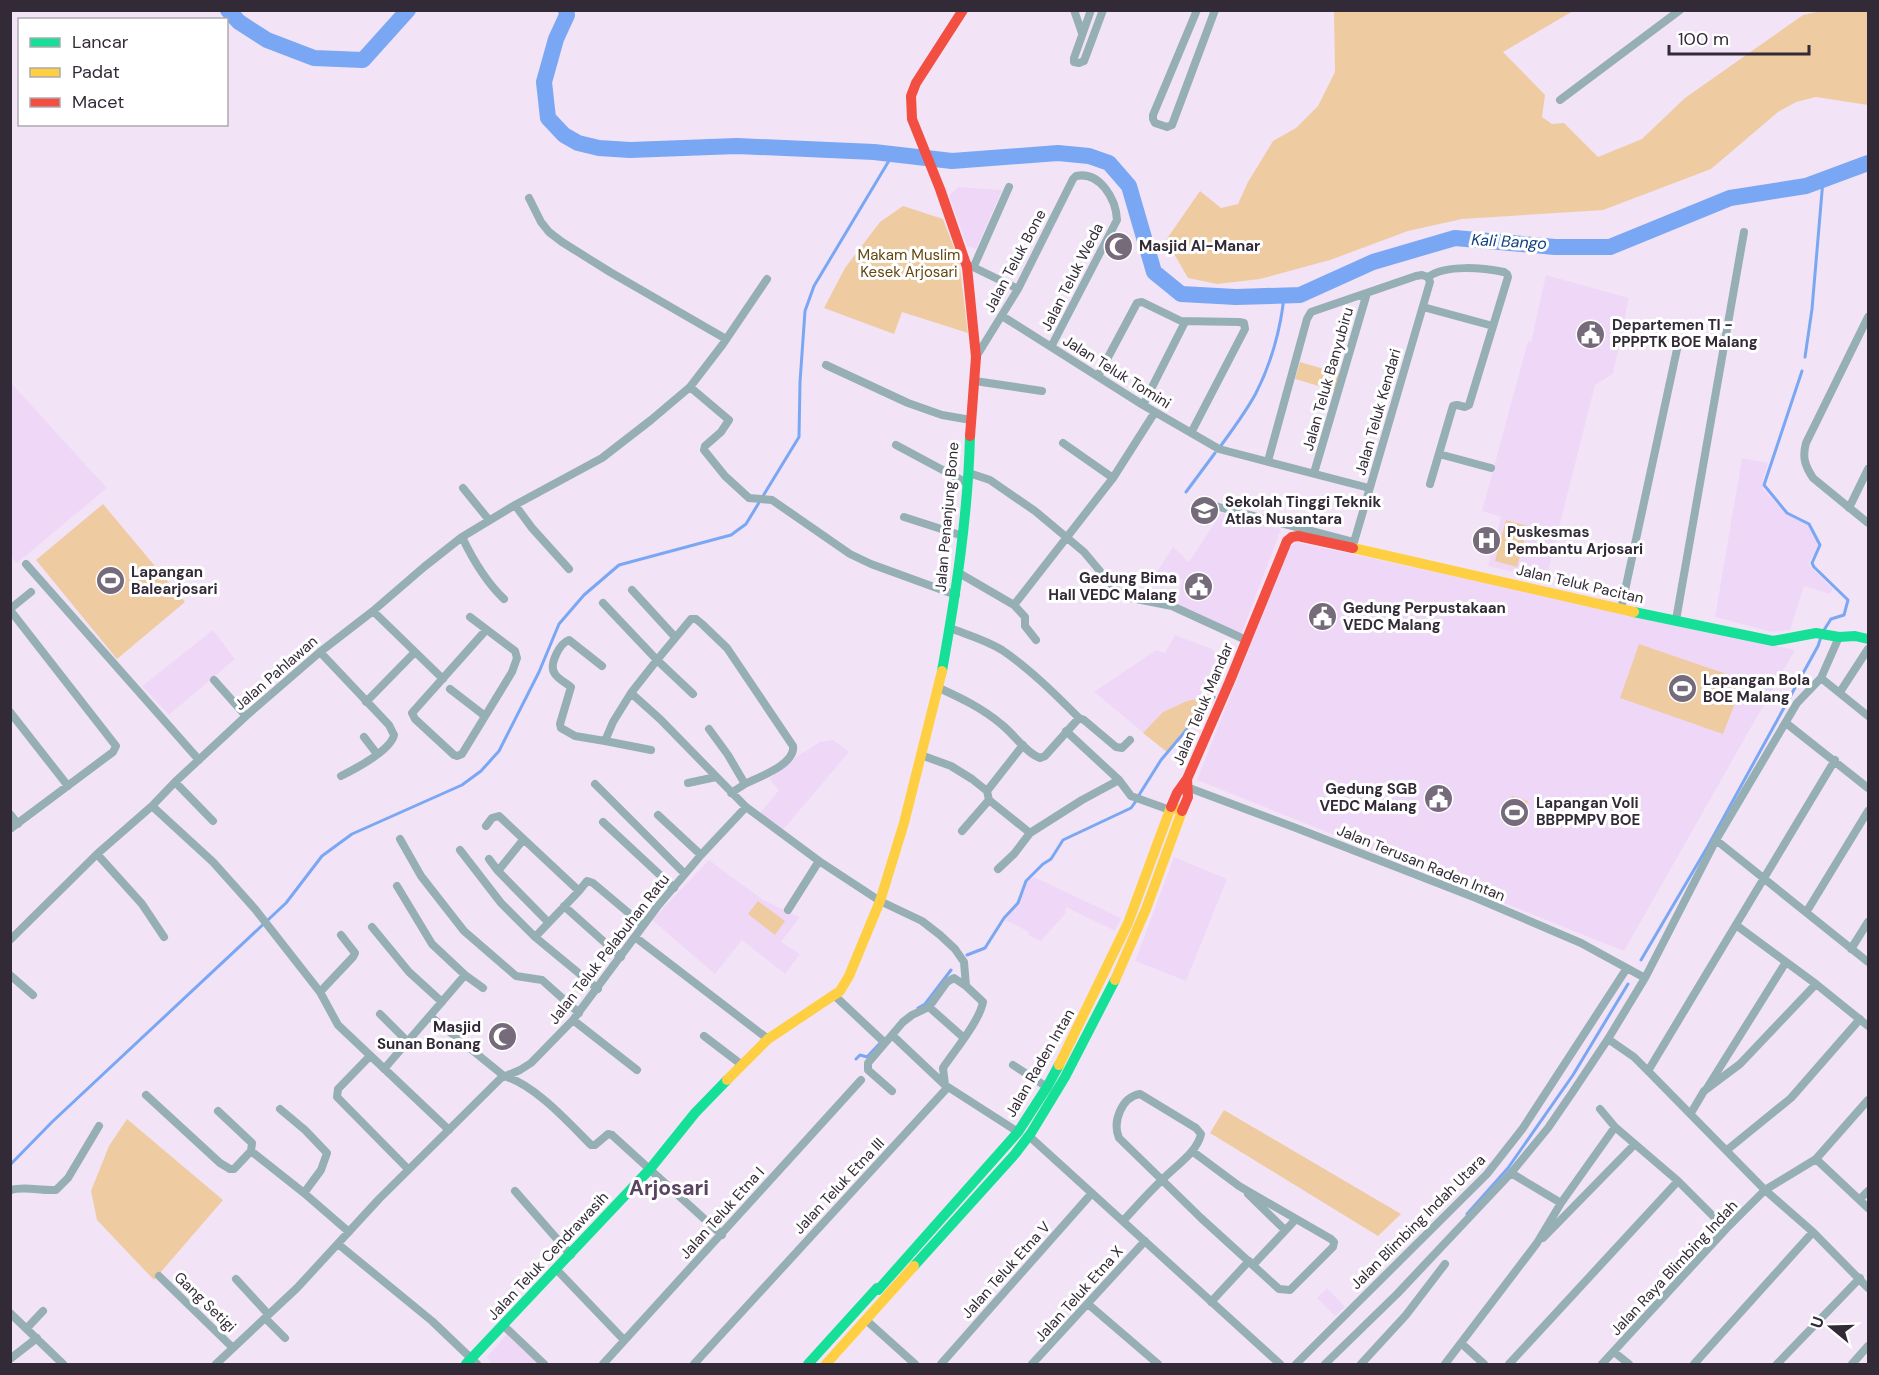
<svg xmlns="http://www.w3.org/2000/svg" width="1879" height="1375" font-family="'DM Sans',sans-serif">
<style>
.built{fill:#efd8f7}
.green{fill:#efcba2}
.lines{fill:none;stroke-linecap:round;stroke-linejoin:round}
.stream{stroke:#7aa7f3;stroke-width:3}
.river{stroke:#7aa7f3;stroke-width:16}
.street{stroke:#95afb5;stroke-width:8}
.fast{stroke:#16e098;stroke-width:10}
.slow{stroke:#ffcf43;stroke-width:10}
.jam{stroke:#f24e42;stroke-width:10}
.labels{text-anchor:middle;stroke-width:6;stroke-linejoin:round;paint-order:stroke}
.poi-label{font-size:15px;font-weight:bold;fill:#332a37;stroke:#fff;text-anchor:start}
.park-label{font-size:15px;fill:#64460f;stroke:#fff}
.street-label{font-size:15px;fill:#332a37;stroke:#fff}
.water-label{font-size:16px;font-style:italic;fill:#103f7e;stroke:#fff}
.district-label{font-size:21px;font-weight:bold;fill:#5a4461;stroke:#fff}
</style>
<rect width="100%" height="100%" fill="#f2e4f6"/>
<path class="built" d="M958 187 1002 190 976 249 967 246 949 196Z
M1546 275 1629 298 1613 374 1595 385 1546 579 1488 566 1501 517 1482 511 1528 341 1531 342Z
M11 383 107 488 17 563 10 556Z
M1742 458 1768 463 1762 483 1764 490 1785 513 1807 524 1819 546 1809 562V565L1833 589 1830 594 1804 586 1790 630 1772 632 1715 617Z
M1221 513 1281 529 1241 635 1176 603 1183 579 1153 578 1173 547 1189 562Z
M1296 542 1795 650 1624 951 1197 780 1289 548Z
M213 630 235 659 169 715 142 686Z
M1175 635 1212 649 1226 667 1200 726 1190 724 1167 752 1094 692 1156 650 1165 653Z
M833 740 849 752 782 831 760 813 779 790 769 779 799 755 820 742Z
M1174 857 1227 879 1186 981 1135 961Z
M709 860 763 900 800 917 781 942 800 954 785 974 742 940 715 974 652 920Z
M1034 877 1121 918 1115 931 1066 907 1065 914 1041 941 1028 935 1029 932 1005 920 1018 904 1026 883Z
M1327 1288 1345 1307 1335 1316 1317 1298Z
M507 1334 540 1364H492L487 1357Z"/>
<path class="green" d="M1334 11H1573L1503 52 1545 95 1542 117 1552 124 1564 123 1598 157 1642 139 1685 98 1803 15 1821 11H1868V105L1816 97 1796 102 1778 112 1711 169 1603 210 1462 219 1408 231 1330 260 1260 279 1217 284 1188 278 1166 240 1200 191 1221 208 1238 204 1248 182 1273 141 1296 128 1318 106 1335 72Z
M903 206 943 219 959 261 968 333 902 312 894 334 824 308 845 268 880 222Z
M1300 362 1341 374 1336 391 1295 379Z
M103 504 185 602 117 659 36 560Z
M1506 520 1528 526 1517 567 1495 561Z
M1639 644 1744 680 1723 734 1620 698Z
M1214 695 1200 726 1190 724 1167 752 1143 733 1163 712 1187 701Z
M1512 796 1528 801 1517 828 1502 822Z
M758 901 785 921 775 935 748 914Z
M1224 1110 1401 1214 1378 1236 1210 1133Z
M127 1119 223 1200 154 1280 97 1220 91 1191 109 1146Z"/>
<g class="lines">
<path class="stream" d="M1805 357 1812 309 1823 180
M1802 371 1764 485 1787 513 1809 524 1820 545 1812 563 1814 567 1848 600 1844 615 1831 619 1824 630
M1220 447C1232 430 1246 412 1256 393 1271 364 1281 328 1284 296
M1186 492 1215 453
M1139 795 1161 760 1214 697
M967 955 985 948 1004 918 1018 903 1026 881 1043 864 1051 859 1063 840 1131 808 1136 801
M1641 960 1708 846 1818 646 1821 637
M918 1008 925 1004 951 970
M856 1059 860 1055 867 1057 882 1041
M10 1165 52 1122 286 903 322 856 352 834 462 785 481 771 499 751 539 672 559 624 584 595 619 565 731 535 746 524 799 437 800 382 805 311 814 286 893 154
M1467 1214 1508 1168 1573 1075 1628 984"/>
<path class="river" d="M228 10 239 22 267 40 314 58 363 60 408 10
M566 10 567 15 556 39 544 82 548 118 564 135 578 143 599 148 630 150 737 146 874 152 952 161 1058 153 1089 156 1109 163 1129 186 1154 272 1181 294 1236 297 1300 295 1373 262 1455 238 1555 247H1610L1730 198 1806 186 1868 163"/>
<path class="street" d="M1074 10 1082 33
M1091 10 1074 58V62L1079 63 1084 61 1103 10
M1197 10 1153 115V119L1155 123 1167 127 1172 125 1215 10
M1560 100 1680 10
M529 198 541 222 549 232 562 242 610 272 726 339
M971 266 1018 289
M974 266 1009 187
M1428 277C1446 264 1484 268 1504 272L1507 274 1508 277 1469 405 1465 407 1457 405 1453 406 1430 484
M1423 307 1493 326
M1002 316 1143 405 1219 449 1369 488
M1868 317 1806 443C1802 457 1805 466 1813 478L1868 523
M976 357 1018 289 1073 179 1076 176C1100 171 1116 199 1117 220L1051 347
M826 365 908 403 942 415 971 420
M1098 376 1137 303 1142 302 1181 321 1239 322 1244 323 1245 329 1191 433
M975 381 1042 391
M690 387 729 420 721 432 705 446 704 450 725 476 749 498 772 500 850 554 871 564 956 595
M1143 405 1185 322
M1063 443 1113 478
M896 445 967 483
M1439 454 1491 468
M1268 461 1307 319 1311 312 1416 276 1422 275 1428 277 1430 282 1352 549
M969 473 990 480 1035 511 1084 552 1115 589 1126 597 1172 606 1246 640
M1314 473 1367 293
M463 488 489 520
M515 505 532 528 569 569
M1215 506 1354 542
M1849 508 1868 469
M904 517 963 536
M462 537C473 560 485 581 504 599
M26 564 199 760
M959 573 1014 605 1025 617V626L1036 640
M632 590 675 637
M603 603 657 660 631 693 660 719 746 807 819 861 880 901 922 921 940 935 955 949 964 962 966 986
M1014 605 1113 478 1155 412
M10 609 31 592
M1621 609 1679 340
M10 610 116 746 113 752 10 829
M373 611 443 679
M470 617 515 651 517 658 512 672 462 754 457 756 454 755 415 719 412 713 486 630
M1676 620 1744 232
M950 628C968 635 986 640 1002 650 1030 669 1055 694 1079 718L1084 720 1116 747 1122 748 1130 740
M320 652 389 725 394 735C391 750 355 769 341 776
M602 666 569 640C560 643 548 665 555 674 558 679 566 683 571 687L560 724 561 728 575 736 605 741
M1821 678 1868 716
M214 680 246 716
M939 688C961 698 982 708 1001 724 1014 734 1025 752 1040 758L1045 756 1079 718
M450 689 485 716
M1840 692 1868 649
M631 693 613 722 605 741 651 750
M693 694 657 660 691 619H696L702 624 727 648 793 746C796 764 759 777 745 784
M366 702 414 653
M10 712 68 786
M1786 723 1868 788
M709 729 728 755 745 784 731 793
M1066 731 1119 780 1131 796 1170 810
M364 737 377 754
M921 755 951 766 972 779 987 791 989 800 1030 833 1082 800 1119 780
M175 782 213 821
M688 783 716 777
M595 784 685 874
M1184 786 1296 828 1476 898 1581 943 1645 978
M987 791 1023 745
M152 806 213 862 255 909 320 992 338 1025 449 1130
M10 814 18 824
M658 815 701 855
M603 822 674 888
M486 826 492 818 499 816 579 891 587 881 593 883 643 925
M962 831 989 800
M400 839 421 876 464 931 516 976 542 980 579 1013
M523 840 498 871 548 922
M1716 840 1868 962
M460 850 501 903 535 937 598 989
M97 854 142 904 164 937
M489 859 498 871
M998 869 1014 854 1030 833
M397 886 432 944 465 975 483 988
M564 906 621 957
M788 910 819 861
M1807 911 1868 811
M1736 925 1816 984 1868 1026
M372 927 409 972 442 1002
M535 937 579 891
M635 937 768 1039
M10 940 97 854 152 806 175 782 246 716 320 652 373 611 424 567 462 537 515 505 602 458 651 420 690 387 723 344 767 279
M1851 949 1868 922
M10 975 33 995
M320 992 353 957 355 953 341 935
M835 996 885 1043
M929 1007 964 1038
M380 1014 408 1042
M430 1016 504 1076C535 1085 568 1122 591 1145H595L608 1134 612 1135 722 1235
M573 1020 637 1070
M892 1035 946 1086
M704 1036 742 1065
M1608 1039 1634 1057 1648 1071 1765 1190 1813 1232 1868 1288
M370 1056 338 1089 337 1097 408 1169
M1013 1065 1047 1087
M384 1069 465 975
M1648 1071 1835 760
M1707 1088 1786 962
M892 1091 868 1070V1063L903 1022 912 1015 929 1007 947 982 954 978 966 986 983 1002C979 1022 955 1050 943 1068L945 1085
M146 1095 220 1163 230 1169H234L251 1151 252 1143 218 1111
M280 1109 305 1130 327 1153 321 1170 304 1193
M1600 1109 1615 1127 1678 1181 1726 1229
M1691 1113 1704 1091 1740 1064 1816 984
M1029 1136 1280 1364
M1727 1150 1791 1098 1860 1019
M251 1151 304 1193 349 1232
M1816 1159 1868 1208
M1511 1173 1561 1203
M10 1190C26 1186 40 1191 56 1190L68 1178 99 1126
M515 1191 571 1255
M1248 1194 1285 1230
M1860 1199 1868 1191
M1123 1221C1136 1207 1148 1193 1162 1180 1174 1167 1197 1153 1201 1134L1196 1128 1140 1094C1122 1097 1112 1121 1119 1138L1201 1218 1279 1289 1290 1290 1333 1247 1334 1242 1331 1239 1239 1186 1192 1151
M1543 1238 1635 1144
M338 1244 432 1321 477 1364
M1253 1265 1296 1219
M557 1270 624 1340
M159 1276 233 1348
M236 1279 268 1314
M1211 1302 1249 1261
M1088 1304 1158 1364
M10 1313 63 1364
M265 1318 285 1338
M866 1320 915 1364
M503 1325 544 1364
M27 1328 43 1311
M1461 1343 1484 1364
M1614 1352 1629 1364
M10 1359 37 1338
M216 1364 297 1288 379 1199 501 1078 520 1070 531 1063 573 1020 657 907 701 855 746 807
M603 1364 861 1080
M694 1364 948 1087 1018 1132
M941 1364 1092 1193
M1032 1364 1145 1241
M1296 1364 1487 1174 1523 1128 1627 968
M1325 1364 1397 1294 1511 1173 1548 1128 1572 1093 1608 1039 1645 978 1716 840 1797 703 1821 678 1839 637
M1361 1364 1406 1315 1445 1264
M1445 1364 1537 1243 1561 1203 1615 1127
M1509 1364 1678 1181
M1602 1364 1726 1229 1765 1190 1816 1159 1868 1100
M1694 1364 1813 1232
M1777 1364 1860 1278
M1852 1364 1868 1346"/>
<path class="fast" d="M1634 612 1773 641 1816 633 1839 637 1855 636 1868 639
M942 671C956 593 968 515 970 436
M914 1266 1015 1154 1031 1133 1065 1077 1115 980
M466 1364 650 1169 695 1113 727 1080
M808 1364 877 1288 878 1290 1018 1132 1047 1087 1059 1065"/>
<path class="slow" d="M1353 548 1634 612
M1059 1065 1128 923 1171 807 1182 811 1146 909 1115 980
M727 1080 768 1039 840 991 849 976 880 901 904 823 942 671
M826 1364 914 1266"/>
<path class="jam" d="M963 10 916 83 911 96 912 119 940 189 967 267 976 357 970 436
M1171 807 1177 793 1187 779 1229 683 1287 541 1292 537 1298 536 1353 548
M1182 811 1188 797 1187 779"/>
</g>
<defs>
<symbol id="mosque-disc" viewBox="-11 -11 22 22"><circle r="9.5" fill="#766b7a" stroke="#fff"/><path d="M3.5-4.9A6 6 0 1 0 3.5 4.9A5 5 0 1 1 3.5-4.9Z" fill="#fff"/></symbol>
<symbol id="civic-disc" viewBox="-11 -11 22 22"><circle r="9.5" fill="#766b7a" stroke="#fff"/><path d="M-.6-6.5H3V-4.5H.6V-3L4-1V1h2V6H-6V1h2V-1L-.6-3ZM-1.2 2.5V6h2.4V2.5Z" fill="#fff"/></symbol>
<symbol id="university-disc" viewBox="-11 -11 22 22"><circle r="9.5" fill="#766b7a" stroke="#fff"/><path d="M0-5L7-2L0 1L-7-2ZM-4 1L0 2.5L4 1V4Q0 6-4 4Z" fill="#fff"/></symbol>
<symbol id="hospital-disc" viewBox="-11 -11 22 22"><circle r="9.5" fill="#766b7a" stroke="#fff"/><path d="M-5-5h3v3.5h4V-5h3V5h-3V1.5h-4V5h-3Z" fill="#fff"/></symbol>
<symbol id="stadium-disc" viewBox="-11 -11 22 22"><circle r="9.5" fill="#766b7a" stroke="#fff"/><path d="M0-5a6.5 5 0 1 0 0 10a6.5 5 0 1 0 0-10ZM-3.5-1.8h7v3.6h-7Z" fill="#fff"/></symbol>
</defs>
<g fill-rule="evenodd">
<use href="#mosque-disc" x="1102" y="230" width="33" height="33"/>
<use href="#civic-disc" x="1574" y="318" width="33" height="33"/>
<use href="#university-disc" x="1188" y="494" width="33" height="33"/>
<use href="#hospital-disc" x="1470" y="524" width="33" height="33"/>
<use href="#stadium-disc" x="94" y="564" width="33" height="33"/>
<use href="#civic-disc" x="1182" y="570" width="33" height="33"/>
<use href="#civic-disc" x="1306" y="600" width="33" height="33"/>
<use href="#stadium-disc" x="1666" y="672" width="33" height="33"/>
<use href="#civic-disc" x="1422" y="782" width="33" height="33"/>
<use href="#stadium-disc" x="1498" y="796" width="33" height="33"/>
<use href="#mosque-disc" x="486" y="1020" width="33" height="33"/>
</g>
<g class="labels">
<g class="poi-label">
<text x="1139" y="251">Masjid Al-Manar</text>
<text x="1612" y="330">Departemen TI -<tspan x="1612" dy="17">PPPPTK BOE Malang</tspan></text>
<text x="1225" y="507">Sekolah Tinggi Teknik<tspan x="1225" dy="17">Atlas Nusantara</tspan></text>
<text x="1507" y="537">Puskesmas<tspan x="1507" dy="17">Pembantu Arjosari</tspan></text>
<text x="131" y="577">Lapangan<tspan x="131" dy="17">Balearjosari</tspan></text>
<text x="1177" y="583" text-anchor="end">Gedung Bima<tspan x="1177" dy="17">Hall VEDC Malang</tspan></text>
<text x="1343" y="613">Gedung Perpustakaan<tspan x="1343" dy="17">VEDC Malang</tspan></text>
<text x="1703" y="685">Lapangan Bola<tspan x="1703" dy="17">BOE Malang</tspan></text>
<text x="1417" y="794" text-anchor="end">Gedung SGB<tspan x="1417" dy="17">VEDC Malang</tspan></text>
<text x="1536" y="808">Lapangan Voli<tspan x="1536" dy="17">BBPPMPV BOE</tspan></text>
<text x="481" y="1032" text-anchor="end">Masjid<tspan x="481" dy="17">Sunan Bonang</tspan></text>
</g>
<g class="park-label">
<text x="909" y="260">Makam Muslim<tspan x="909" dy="17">Kesek Arjosari</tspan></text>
</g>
<g class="street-label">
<text transform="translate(1015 261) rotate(-62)" y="5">Jalan Teluk Bone</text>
<text transform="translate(1072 277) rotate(-63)" y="5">Jalan Teluk Weda</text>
<text transform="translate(1117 372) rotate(32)" y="5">Jalan Teluk Tomini</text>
<text transform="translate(1328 379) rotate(-74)" y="5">Jalan Teluk Banyubiru</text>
<text transform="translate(1378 412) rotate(-74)" y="5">Jalan Teluk Kendari</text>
<text transform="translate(947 517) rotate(-85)" y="5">Jalan Penanjung Bone</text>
<text transform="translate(1580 584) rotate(13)" y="5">Jalan Teluk Pacitan</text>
<text transform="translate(276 673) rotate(-41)" y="5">Jalan Pahlawan</text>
<text transform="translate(1203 704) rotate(-67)" y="5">Jalan Teluk Mandar</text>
<text transform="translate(1421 863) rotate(22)" y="5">Jalan Terusan Raden Intan</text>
<text transform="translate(609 949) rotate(-52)" y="5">Jalan Teluk Pelabuhan Ratu</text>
<text transform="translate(1040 1063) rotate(-60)" y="5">Jalan Raden Intan</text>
<text transform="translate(839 1186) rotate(-47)" y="5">Jalan Teluk Etna III</text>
<text transform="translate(722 1213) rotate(-48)" y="5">Jalan Teluk Etna I</text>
<text transform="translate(1418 1222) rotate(-45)" y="5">Jalan Blimbing Indah Utara</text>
<text transform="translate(548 1256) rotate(-47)" y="5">Jalan Teluk Cendrawasih</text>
<text transform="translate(1674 1268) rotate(-47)" y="5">Jalan Raya Blimbing Indah</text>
<text transform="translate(1006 1270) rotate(-48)" y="5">Jalan Teluk Etna V</text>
<text transform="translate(1079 1294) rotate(-48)" y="5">Jalan Teluk Etna X</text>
<text transform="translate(205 1302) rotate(44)" y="5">Gang Setigi</text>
</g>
<g class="water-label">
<text transform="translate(1509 241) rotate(3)" y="6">Kali Bango</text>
</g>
<g class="district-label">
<text x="669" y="1195">Arjosari</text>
</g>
</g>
<rect width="1879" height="1375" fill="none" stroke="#332a37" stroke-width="24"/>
<rect x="18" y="18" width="210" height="108" fill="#ffffff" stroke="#adaaaf" stroke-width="1.5"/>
<rect x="30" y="38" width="30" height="9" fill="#16e098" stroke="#adaaaf" stroke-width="1.5"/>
<text x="72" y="48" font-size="18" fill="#332a37">Lancar</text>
<rect x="30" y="68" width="30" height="9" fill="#ffcf43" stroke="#adaaaf" stroke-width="1.5"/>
<text x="72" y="78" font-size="18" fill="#332a37">Padat</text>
<rect x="30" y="98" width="30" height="9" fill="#f24e42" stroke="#adaaaf" stroke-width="1.5"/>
<text x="72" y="108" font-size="18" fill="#332a37">Macet</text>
<g transform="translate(1831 1327) rotate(289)" stroke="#ffffff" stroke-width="4.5" paint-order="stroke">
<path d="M0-4.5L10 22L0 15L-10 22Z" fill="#332a37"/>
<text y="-9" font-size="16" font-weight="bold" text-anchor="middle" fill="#332a37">U</text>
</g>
<path d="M1669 45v9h140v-9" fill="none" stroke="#332a37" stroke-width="3"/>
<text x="1678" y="45" font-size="18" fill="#332a37" stroke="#ffffff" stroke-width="4.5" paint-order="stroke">100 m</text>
</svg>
